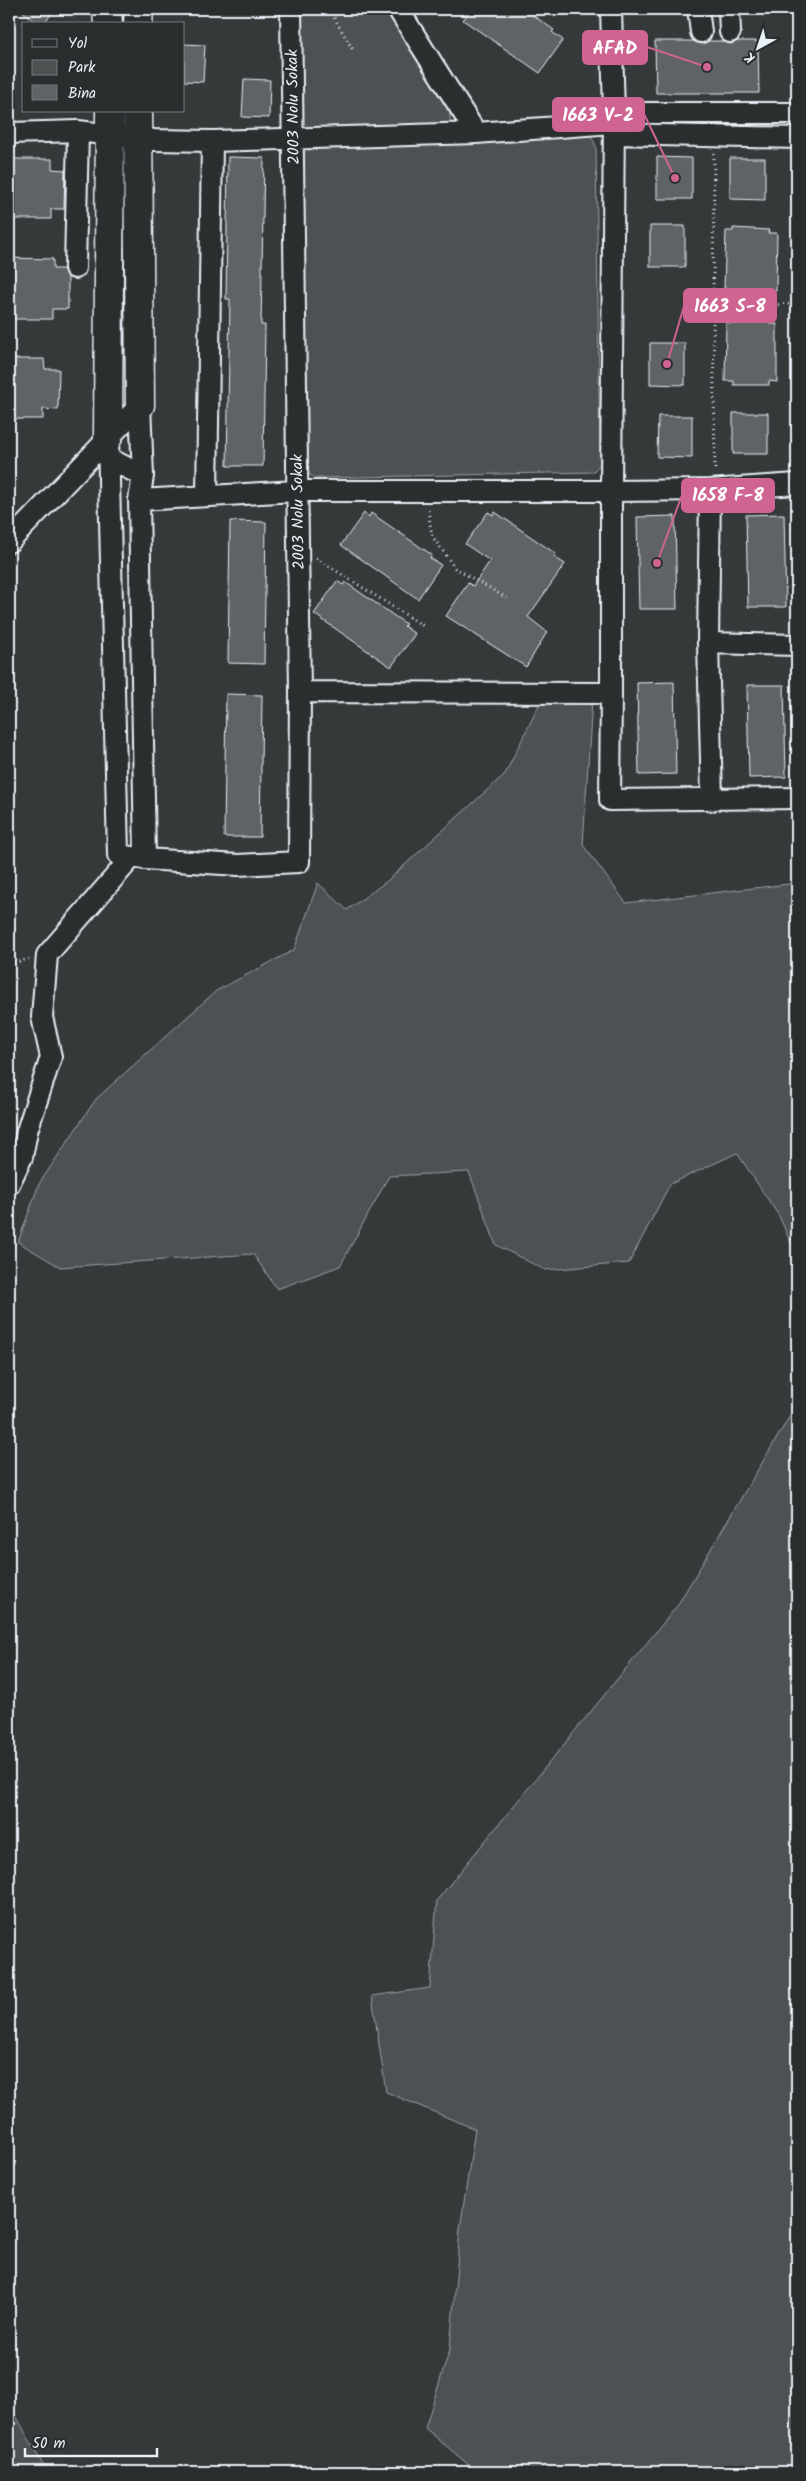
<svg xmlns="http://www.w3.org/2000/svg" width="806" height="2481" font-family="Kalam,sans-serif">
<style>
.green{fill:#4d5152;stroke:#9aa1a5}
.building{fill:#5f6365;stroke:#e8f1f8}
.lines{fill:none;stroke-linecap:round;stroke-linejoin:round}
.street-casing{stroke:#e8f1f8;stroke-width:24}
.secondary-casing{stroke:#e8f1f8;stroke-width:31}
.path{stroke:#e8f1f8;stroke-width:3;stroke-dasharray:1 4;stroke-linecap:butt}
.street{stroke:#2a2d2e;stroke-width:20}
.secondary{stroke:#2a2d2e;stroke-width:28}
.labels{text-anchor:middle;stroke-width:4;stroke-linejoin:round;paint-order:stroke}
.street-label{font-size:16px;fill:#e8f1f8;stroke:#2a2d2e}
.leader{fill:none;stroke:#cf6492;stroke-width:2}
.callout-dot{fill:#cf6492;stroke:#2a2d2e;stroke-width:2}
.callout{fill:#cf6492;stroke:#cf6492;stroke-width:2}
.callout-label{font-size:18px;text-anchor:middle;font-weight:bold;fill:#fff}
</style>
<rect width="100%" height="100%" fill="#35393a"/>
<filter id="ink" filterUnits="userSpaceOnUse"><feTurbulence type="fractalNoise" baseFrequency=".02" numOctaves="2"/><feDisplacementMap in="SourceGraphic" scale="10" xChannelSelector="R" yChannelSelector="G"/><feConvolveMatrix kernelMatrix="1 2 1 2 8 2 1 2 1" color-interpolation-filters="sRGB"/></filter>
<g filter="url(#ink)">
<path class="green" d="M301 9H387L450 113V125L303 129Z
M591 136 596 146 600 464 593 472 315 478 307 473 301 149Z
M592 700 583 845 626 903 797 883V1257L779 1216 737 1153 670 1184 629 1263 545 1270 496 1245 469 1172 389 1176 340 1266 277 1289 253 1254 60 1267 18 1242 39 1184 96 1099 216 991 294 950 318 883 347 910 387 881 505 774 541 701Z
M797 1404V2472H477L425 2428 450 2349 460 2229 475 2129 386 2092 372 1996 430 1988 437 1900 677 1606Z
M9 2403 47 2472H9Z"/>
<path class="building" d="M20 9H56L43 24H37Z
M471 9H524L554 30 552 32 563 40 540 73 463 20Z
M655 41H693L702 44 709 41H722L730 44 738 41H758L759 93H656Z
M184 44 205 45 203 82 184 81Z
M244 79 270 80 269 118 242 117Z
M228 157 264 158 261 325H265L263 466H227L230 299H226Z
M657 157 692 158V199H657Z
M730 158H765V200L730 199Z
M9 159H52V169L65 170 64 209H51V219H9Z
M650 226H685V267H650Z
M733 228 769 230 768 233H777L776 291 767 290V294L732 293V289L724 288 726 231H733Z
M9 258 53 259V269H63L68 277V309H52V319H9Z
M734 320 769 321V324H777V382L769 381V385H734V381H725L726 323H733Z
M650 343H685V385L650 384Z
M9 359H44L45 369H59L58 410 43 409V419H9Z
M733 413H768V454H733Z
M658 416H692V458L657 457Z
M488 512 493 515 495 512 556 554 554 557 565 564 528 617 547 632 526 667 446 616 468 583 473 586 490 561 465 544Z
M364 513 369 517 371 513 432 555 430 558 441 565 418 599 341 545Z
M784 514 786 607H748L746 515Z
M675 516 677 609H639L637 517Z
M230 521 266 522 264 664 228 663Z
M337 581 343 585 345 582 406 624 404 626 415 634 391 667 314 614Z
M674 682 676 774 639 775 637 683Z
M747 685H784L786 777 749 778Z
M226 694 262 695 260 837H224Z"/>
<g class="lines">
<defs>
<path id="street" d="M611 9 614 113 611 491 710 490 797 484
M698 9 701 32
M729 9 730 32
M614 113H797
M9 133 78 131 154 140 212 141 476 133 398 9
M476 133 613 123
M614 134 797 138
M75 268 78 131
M108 437 118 855 145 859 139 500 143 476 140 405
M108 458 143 476
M710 490 708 643 712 800
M207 496 212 141
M139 500 296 491H611V693L300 692
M9 542 140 405
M708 643 797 645
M611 693 610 800 797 798
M145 859 238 865 299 862 300 692 291 9
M9 1184 22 1157 27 1131 51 1057 42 1017 47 955 132 857"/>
<path id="secondary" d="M107 9 108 24
M138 24 139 9
M138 111 140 405
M108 437 110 111"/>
</defs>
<use href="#street" class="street-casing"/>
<use href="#secondary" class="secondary-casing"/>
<path class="path" d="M329 9 353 50
M714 153 713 307 715 472
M713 307 797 304
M428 510 432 536 455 568 510 600
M316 558 425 627
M9 964 29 959"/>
<use href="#street" class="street"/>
<use href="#secondary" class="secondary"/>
</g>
</g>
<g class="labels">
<g class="street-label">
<text transform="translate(292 107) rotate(-91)" y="6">2003 Nolu Sokak</text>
<text transform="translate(297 512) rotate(-91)" y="6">2003 Nolu Sokak</text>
</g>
</g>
<path class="leader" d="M707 67L647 47M675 178L644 114M667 364L684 306M657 563L682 495"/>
<g class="callout-dot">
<circle cx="707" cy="67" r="5"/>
<circle cx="675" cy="178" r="5"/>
<circle cx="667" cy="364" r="5"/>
<circle cx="657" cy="563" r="5"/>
</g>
<g class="callout">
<rect x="583" y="31" width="64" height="33" rx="5"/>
<rect x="553" y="98" width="91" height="33" rx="5"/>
<rect x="684" y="289" width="92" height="33" rx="5"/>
<rect x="682" y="479" width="92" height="33" rx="5"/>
</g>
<g class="callout-label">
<text x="615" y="54">AFAD</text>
<text x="598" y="121">1663 V-2</text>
<text x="730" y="312">1663 S-8</text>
<text x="728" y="501">1658 F-8</text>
</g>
<rect width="806" height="2481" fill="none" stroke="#2a2d2e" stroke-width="30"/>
<rect x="15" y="15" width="776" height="2451" fill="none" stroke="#e8f1f8" stroke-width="2" filter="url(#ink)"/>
<rect x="22" y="22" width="162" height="90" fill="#2a2d2e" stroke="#767b7f"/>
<rect x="32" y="39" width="25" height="8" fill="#2a2d2e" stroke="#767b7f"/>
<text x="68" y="48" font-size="15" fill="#e8f1f8">Yol</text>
<rect x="32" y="60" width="25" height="15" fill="#4d5152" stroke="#767b7f"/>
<text x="68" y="72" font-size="15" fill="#e8f1f8">Park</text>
<rect x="32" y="85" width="25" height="15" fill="#5f6365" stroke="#767b7f"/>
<text x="68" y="98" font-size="15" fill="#e8f1f8">Bina</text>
<g transform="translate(758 48) rotate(220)" stroke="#2a2d2e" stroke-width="4" paint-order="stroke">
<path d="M0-4L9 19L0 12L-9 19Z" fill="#e8f1f8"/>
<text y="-8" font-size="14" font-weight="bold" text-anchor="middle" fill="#e8f1f8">K</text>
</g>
<path d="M25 2448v8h132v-8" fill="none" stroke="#e8f1f8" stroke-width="2.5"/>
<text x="32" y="2448" font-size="15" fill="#e8f1f8" stroke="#2a2d2e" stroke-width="4" paint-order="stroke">50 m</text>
</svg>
